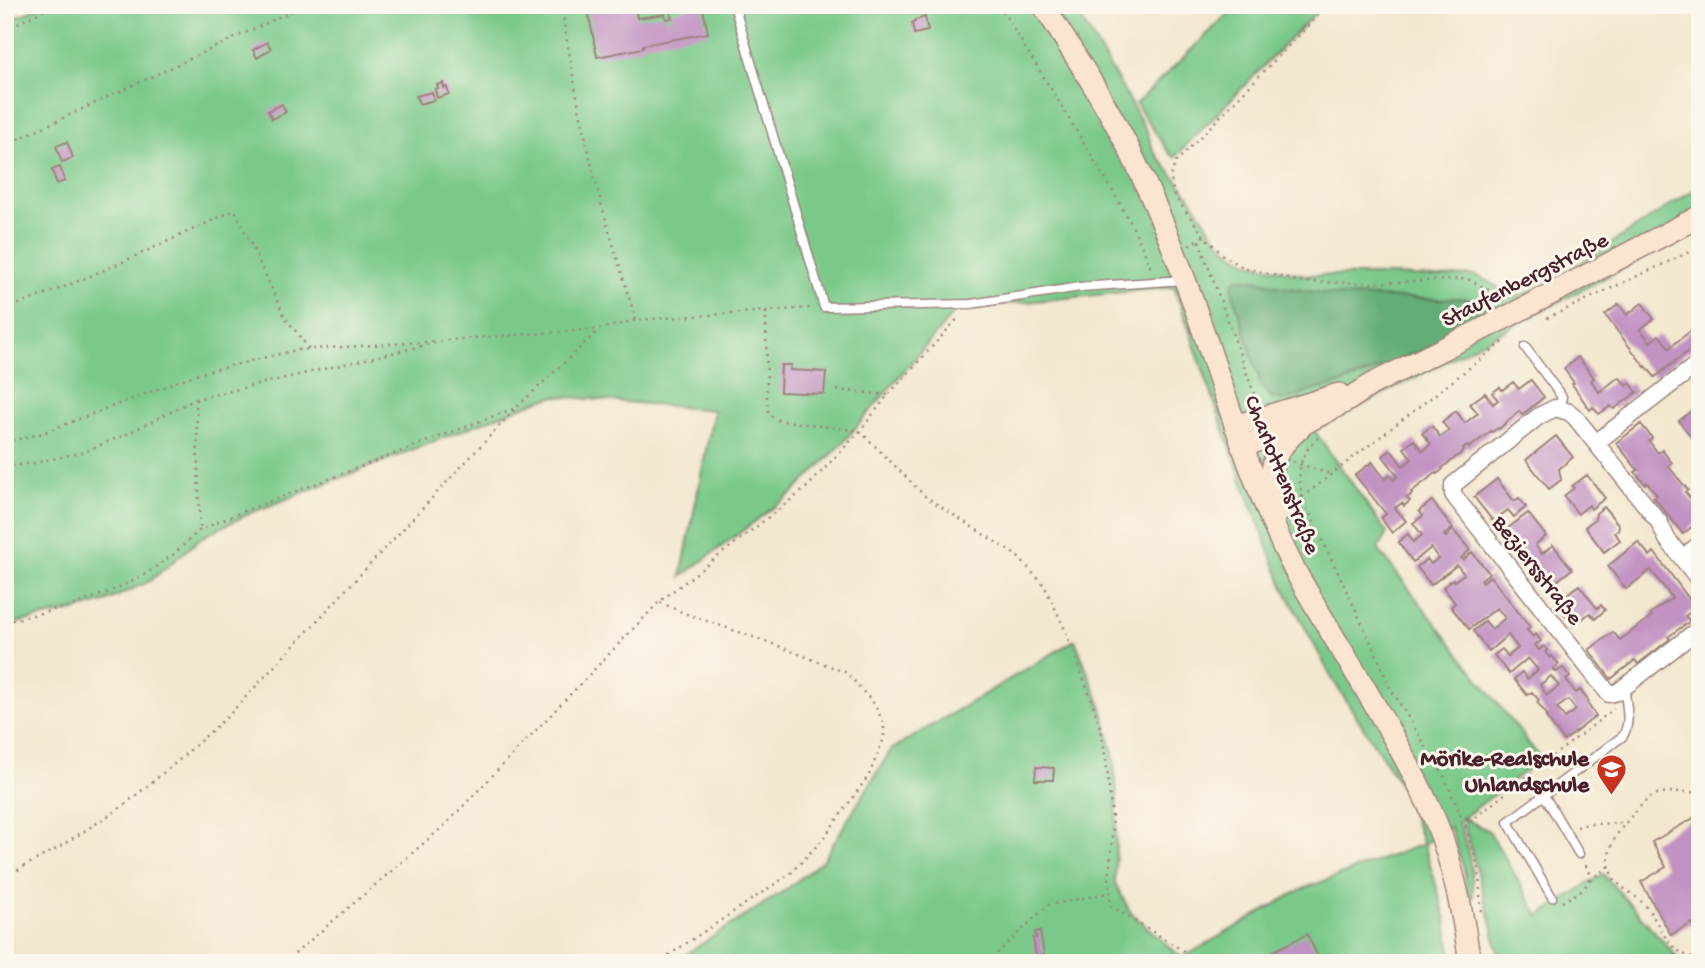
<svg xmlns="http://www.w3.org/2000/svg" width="1705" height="968" font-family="'Gochi Hand',sans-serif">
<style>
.green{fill:#7ac98a;stroke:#62745a;stroke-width:2}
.forest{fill:#63ad76;stroke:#566650;stroke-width:2}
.building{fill:#c192c2;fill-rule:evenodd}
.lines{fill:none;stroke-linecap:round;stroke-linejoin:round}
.lane-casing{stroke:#9e837d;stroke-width:11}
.street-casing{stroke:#9e837d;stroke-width:19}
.secondary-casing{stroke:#9e837d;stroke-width:24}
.path{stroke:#9e837d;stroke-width:2.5;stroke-dasharray:2 5;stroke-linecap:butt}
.lane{stroke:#fff;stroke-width:8}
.street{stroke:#fff;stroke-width:16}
.secondary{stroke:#fce5d0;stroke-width:21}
.labels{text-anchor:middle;stroke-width:6;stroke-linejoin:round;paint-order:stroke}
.street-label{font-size:23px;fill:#4a1f2b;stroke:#fbf7ec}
.poi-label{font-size:23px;font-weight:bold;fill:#4a1f2b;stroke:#fbf7ec;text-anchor:end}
</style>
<rect width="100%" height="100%" fill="#fbf7ec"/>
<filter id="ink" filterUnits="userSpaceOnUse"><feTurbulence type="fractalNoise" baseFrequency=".0143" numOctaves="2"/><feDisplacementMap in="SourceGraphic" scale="14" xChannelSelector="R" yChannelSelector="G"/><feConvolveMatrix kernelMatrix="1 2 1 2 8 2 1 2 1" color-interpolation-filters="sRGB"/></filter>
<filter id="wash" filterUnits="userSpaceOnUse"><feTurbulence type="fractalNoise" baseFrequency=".00686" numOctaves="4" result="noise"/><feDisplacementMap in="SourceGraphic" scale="28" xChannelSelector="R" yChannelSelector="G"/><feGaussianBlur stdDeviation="1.57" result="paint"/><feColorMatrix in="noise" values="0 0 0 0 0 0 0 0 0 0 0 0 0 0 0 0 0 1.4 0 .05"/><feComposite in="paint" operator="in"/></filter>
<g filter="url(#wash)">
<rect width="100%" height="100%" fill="#f3e7cf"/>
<path class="green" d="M43 5H1073L1122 88 1147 132 1154 152 1186 191 1214 235 1229 251 1250 263 1305 275H1392L1438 277 1476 275 1496 286 1510 297 1520 296 1562 275 1700 186V228L1314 430 1387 533 1378 549 1541 759 1463 818 1489 831 1539 916 1603 874 1678 958 1685 963H1500L1493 928 1462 818 1458 821C1467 845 1474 872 1473 898L1467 892 1464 869 1450 827 1424 844 1445 916 1453 963H672L787 889 823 860 891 750 1075 640 1103 711 1113 754 1117 793 1115 883 1130 912 1182 958 1300 890 1423 844 1403 789 1333 680 1283 586 1241 478 1174 287 957 309 840 446 794 492 681 577 714 410 557 396 537 401 248 514 202 537 150 581 107 601 74 611 5 625V23Z
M1237 5H1323L1175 157 1170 154 1136 104Z"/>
<path class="forest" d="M1238 278 1261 281 1281 287 1344 296 1439 299 1460 298 1484 301 1492 309 1493 318 1382 368 1346 382 1311 391 1285 400 1271 397 1261 385 1233 293 1232 284Z"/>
<g id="blocks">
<path class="building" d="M587 5H635L637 18 665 14 666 19 672 18 670 12 702 5 708 33 643 45V48L597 57Z
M925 17 928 31 914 34 912 23 915 22V20Z
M267 42 271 49 257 58 253 50Z
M443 83 444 88 447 87 449 94 437 98 435 89 438 88 437 85Z
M432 92 434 100 419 104 416 96Z
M282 104 286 112 272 119 268 111Z
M67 142 73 158 62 162 56 146Z
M60 167 65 181 57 184 52 170Z
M1642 303 1654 319 1640 329 1650 342 1659 335 1669 348 1693 329 1700 337V342L1655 377 1646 366 1645 367 1605 315 1619 304 1627 315Z
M1578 357 1594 378 1591 380 1599 392 1619 377 1627 386 1630 383 1637 392 1614 409 1611 406 1599 414 1593 407 1590 410 1572 384 1574 383 1564 369Z
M781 365H791L790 370 826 372 824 394 780 392Z
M1531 380 1544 397 1522 415 1519 411 1499 429 1498 428 1492 432 1491 431 1469 448 1467 446 1463 449 1464 451 1442 468 1443 469 1437 474 1436 473 1411 492 1412 494 1407 498 1410 501 1404 506 1402 503 1395 508 1406 521 1392 533 1381 518 1386 514 1355 475 1372 462 1385 479 1390 475 1394 480 1398 476 1383 456 1391 450 1403 466 1412 459 1404 448 1414 440 1423 451 1431 444 1422 433 1432 426 1440 437 1449 431 1442 422 1456 411 1465 423 1478 413 1470 404 1485 393 1493 404 1498 400 1492 393 1500 387 1502 390 1513 382 1519 389Z
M1700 404V448L1679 421Z
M1641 424 1652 438 1649 441 1658 453 1662 450 1672 463 1668 466 1688 490 1685 492 1696 505 1700 502V520L1683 534 1654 497 1657 495 1647 482 1645 484 1635 472 1638 470 1616 443Z
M1556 436 1573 457 1559 469 1561 480 1549 489 1526 460Z
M1587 475 1605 498 1591 509 1589 505 1578 514 1564 496 1574 488 1572 486Z
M1497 479 1514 501 1519 498 1526 507 1514 517 1508 510 1493 521 1474 497Z
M1432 501 1453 528 1444 535 1446 537 1453 530 1470 550 1461 558 1463 560 1472 552 1489 573 1481 580 1483 582 1490 576 1530 627 1527 630 1533 637 1536 634 1541 641 1535 645 1539 650 1544 646 1548 650 1545 652 1550 658 1552 656 1559 664 1553 669 1556 672 1563 668 1570 677 1566 680 1576 693 1580 690 1589 702 1587 703 1596 716 1564 741 1546 717 1548 716 1537 702 1539 700 1532 692 1527 695 1514 679 1522 672 1527 679 1538 670 1528 658 1509 674 1494 655 1502 649 1508 656 1518 648 1508 635 1489 651 1473 631 1485 621 1492 629 1505 618 1497 608 1469 629 1451 607 1455 603 1443 587 1453 579 1454 581 1464 574 1457 565 1431 585 1417 567 1427 559 1431 564 1438 558 1431 548 1413 562 1398 542 1408 534 1413 542 1422 535 1413 523 1423 516 1419 511ZM1551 676 1559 686 1547 695 1540 685ZM1568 700 1576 710 1565 718 1557 708Z
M1604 507 1619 525 1618 530 1614 532 1620 540 1604 552 1585 527 1595 519 1596 513Z
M1528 513 1546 536 1535 545 1542 554 1553 545 1572 569 1548 588 1540 577H1537L1534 573 1535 571 1518 548 1515 549 1512 546 1514 544 1504 531Z
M1638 542 1650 556 1654 552 1696 608 1685 616 1690 621 1668 637 1670 639 1638 664 1635 660 1611 679 1589 650 1613 632 1620 640 1652 616 1650 614 1672 598 1651 570 1626 589 1608 566Z
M1579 585 1597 608 1601 605 1605 610 1595 619 1590 613 1573 626 1556 603Z
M1036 767 1054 768 1053 780H1035Z
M1697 816 1700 820V937L1692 923 1671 935 1641 882 1666 867 1652 842Z
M1040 931 1044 955 1036 956 1033 938H1036L1035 932Z
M1307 934 1321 963H1278L1272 952Z"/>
</g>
</g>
<g filter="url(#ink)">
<use href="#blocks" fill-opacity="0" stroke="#9e837d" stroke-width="2"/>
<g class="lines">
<defs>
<path id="lane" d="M734 5 824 307 971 304 1080 287 1184 280
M1525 347 1562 397 1559 409
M1544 795 1579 854
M1552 897 1508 822 1623 736C1632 720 1625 705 1625 688"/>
<path id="street" d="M1597 442 1700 362
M1682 558 1700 544
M1700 581 1667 539 1659 522 1575 417 1569 412 1555 408 1539 416 1453 485V494L1458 501 1609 694 1618 692 1700 628"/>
<path id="secondary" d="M1043 5C1073 52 1103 98 1128 147 1149 190 1169 235 1185 280 1221 376 1247 476 1294 569 1315 606 1337 643 1360 680 1387 726 1415 773 1436 822 1454 867 1463 915 1470 963
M1235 426 1339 394
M1242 447 1307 422 1345 402 1372 384 1503 319 1700 216
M1278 513C1268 472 1267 456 1301 427"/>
</defs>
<use href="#lane" class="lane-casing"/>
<use href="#street" class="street-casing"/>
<use href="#secondary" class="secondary-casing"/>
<path class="path" d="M561 5C569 53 577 101 588 149 600 206 619 263 636 320
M999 5C1031 57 1064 109 1095 162 1116 197 1139 233 1152 272
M1328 5 1176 162 1171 174 1172 186 1176 198 1204 236 1223 255 1244 268 1302 282 1374 283 1468 279 1492 292 1499 301
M5 30 54 5
M5 145 305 5
M1204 236 1199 241 1257 402
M1189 245 1201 237
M5 309C84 282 159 245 235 210L285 317 309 349
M766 312 767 403 769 414 777 420 860 431 926 497 1017 556 1044 585 1063 625 1091 699 1101 730 1106 760 1113 827 1109 880 1111 906 1203 963
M1547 318 1700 247
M837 390 888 395
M196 399 200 529
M1318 438C1298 456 1297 472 1302 497L1376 653 1389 686 1445 778 1465 826 1479 869 1481 916
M5 442 37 435 197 374 296 350 438 341
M1293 462 1330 474
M5 467 34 463 83 452 127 434 196 399 447 340 600 329
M1302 497 1507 339
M5 622 73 605 109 592 143 576 174 554 200 530 239 513 515 408
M1700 792C1686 793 1670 790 1657 794 1648 797 1643 804 1636 811 1620 829 1600 851 1613 877 1620 889 1638 895 1648 909 1665 933 1667 952 1700 960
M1465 826 1522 780 1614 709
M1577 827 1588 824 1625 823
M5 877 56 849 119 809 178 761 229 715 518 406 600 329 636 320 811 308
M1590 880 1609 866
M1562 902C1578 892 1598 885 1585 864
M284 963 445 825 659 602 805 489 860 431 888 395 960 316
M657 963 790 874 823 839 869 775 884 738V724L875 705 847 673 776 645 684 613 659 602
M987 963 1048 905 1109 893"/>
<use href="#lane" class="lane"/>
<use href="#street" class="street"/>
<use href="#secondary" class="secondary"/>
</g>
</g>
<defs>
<symbol id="school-pin" viewBox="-11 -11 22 30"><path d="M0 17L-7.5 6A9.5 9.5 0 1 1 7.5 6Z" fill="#c8321e" stroke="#fbf7ec"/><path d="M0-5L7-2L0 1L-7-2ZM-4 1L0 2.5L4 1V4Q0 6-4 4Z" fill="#fff"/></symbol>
</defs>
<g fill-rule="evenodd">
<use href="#school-pin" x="1594" y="752" width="35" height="47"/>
</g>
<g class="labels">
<g class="street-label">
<text transform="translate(1524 278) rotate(-27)" y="8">Staufenbergstraße</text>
<text transform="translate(1284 474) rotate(68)" y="8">Charlottenstraße</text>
<text transform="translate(1539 569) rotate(52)" y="8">Beziersstraße</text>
</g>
<g class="poi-label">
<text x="1589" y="765">Mörike-Realschule<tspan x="1589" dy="26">Uhlandschule</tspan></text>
</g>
</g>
<rect width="1705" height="968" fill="none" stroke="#fbf7ec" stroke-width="28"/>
</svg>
